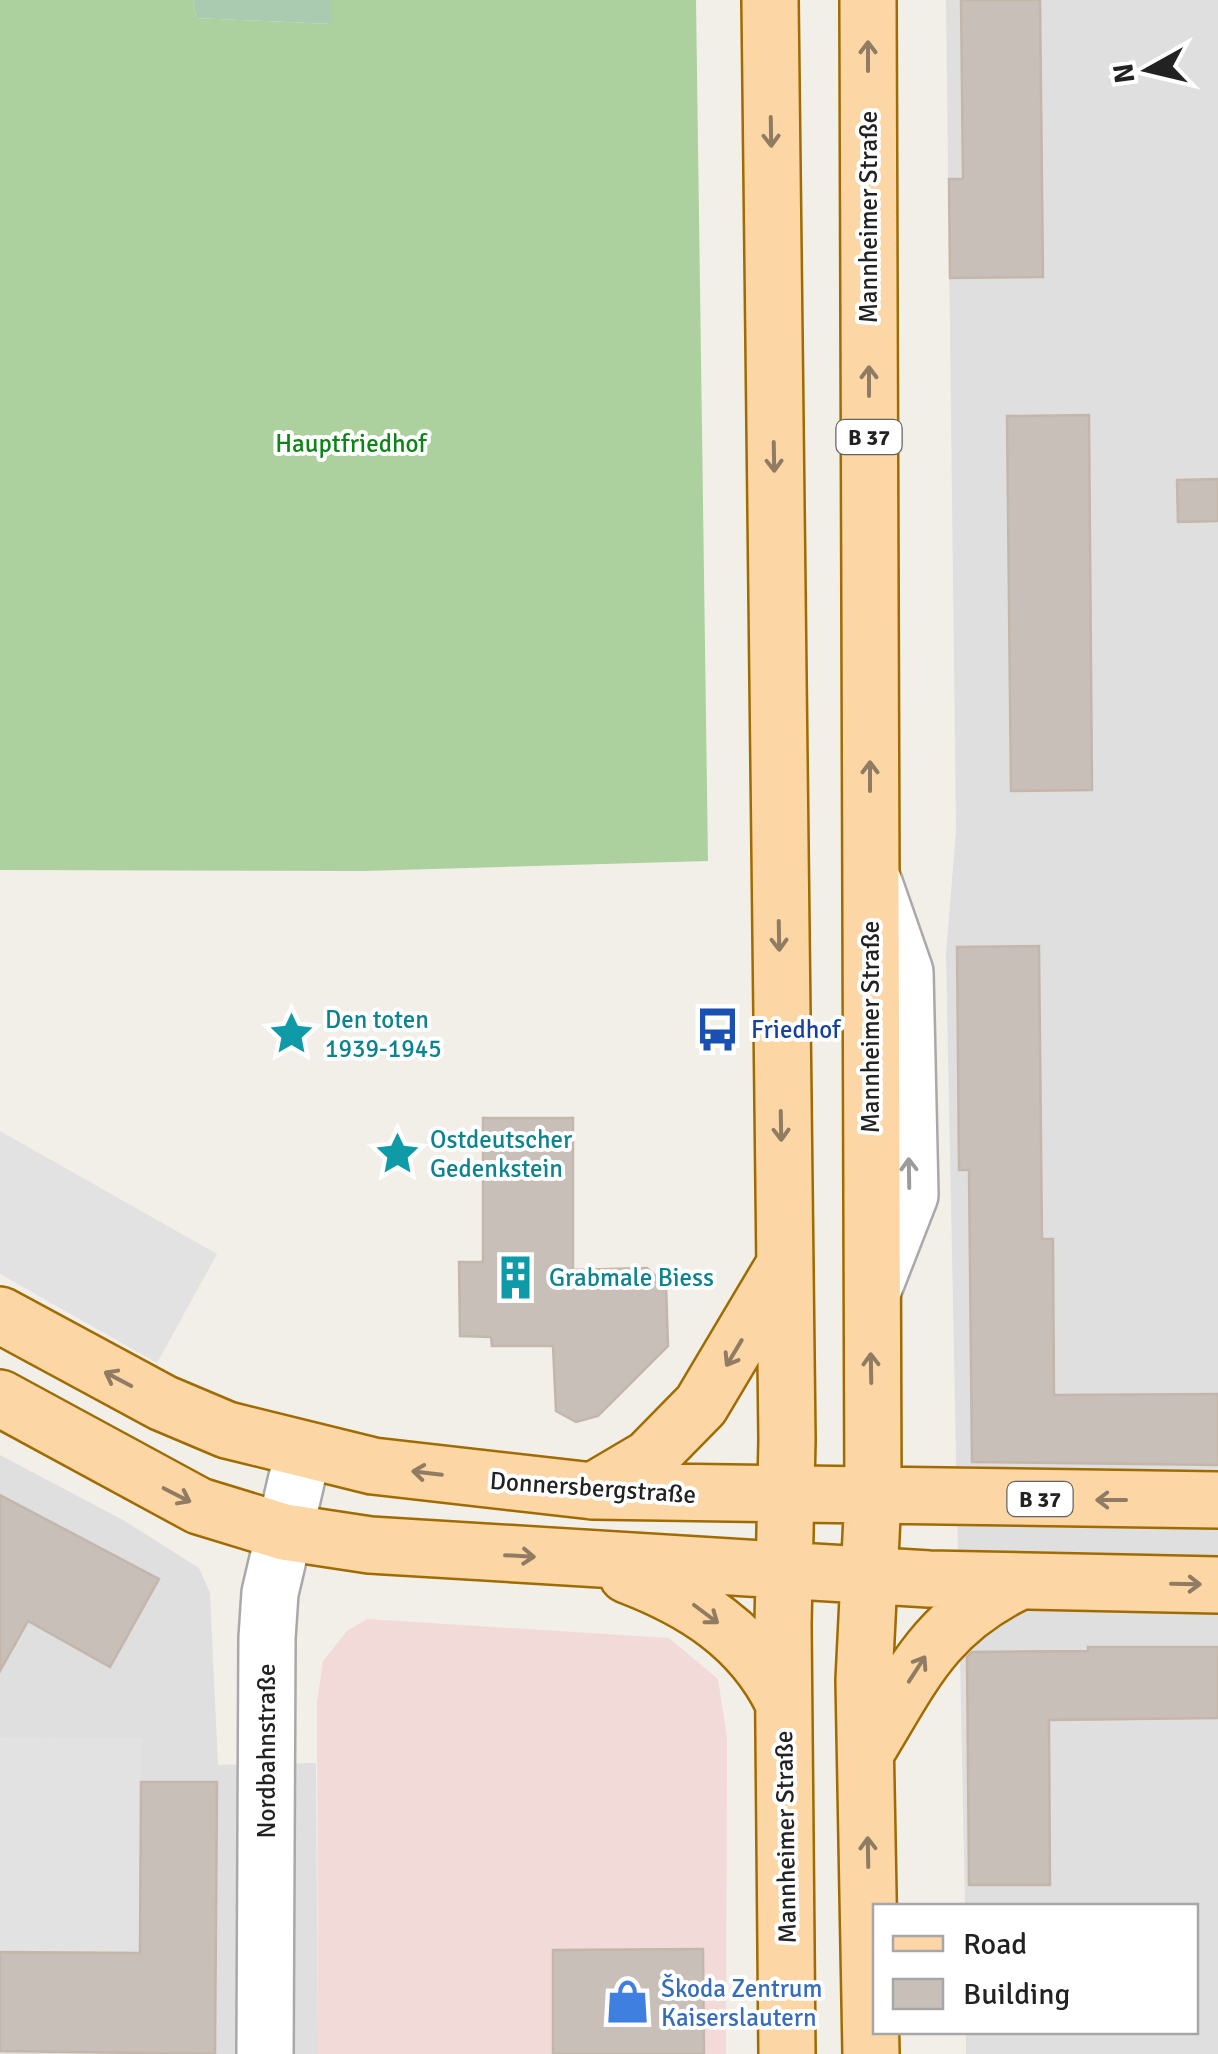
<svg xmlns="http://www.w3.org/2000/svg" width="1218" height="2054" font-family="Signika,sans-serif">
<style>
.residential{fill:#e0dfdf}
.commercial{fill:#f2dad9}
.forest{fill:#add19e}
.cemetery{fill:#aacbaf}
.parking{fill:#e2e2e2}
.building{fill:#c7bfb8;stroke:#c4b6ab;stroke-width:2.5}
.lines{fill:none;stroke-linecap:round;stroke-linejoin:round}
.minor-casing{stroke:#a9a9a9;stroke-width:60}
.major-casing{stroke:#a06b00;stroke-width:60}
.minor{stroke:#fff;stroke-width:55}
.major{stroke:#fcd6a4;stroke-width:55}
.oneway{stroke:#8f7c63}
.oneway2{stroke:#9c9c9c}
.labels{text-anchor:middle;stroke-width:8;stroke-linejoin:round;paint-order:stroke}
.shield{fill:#fff;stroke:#646464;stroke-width:2.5}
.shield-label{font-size:22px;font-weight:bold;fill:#222}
.street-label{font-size:25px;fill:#222;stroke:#fff}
.park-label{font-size:25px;fill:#0c8416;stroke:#fff}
.culture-label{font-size:25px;fill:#0d838f;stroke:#fff;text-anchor:start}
.transit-label{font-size:25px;fill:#164399;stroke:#fff;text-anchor:start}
.shop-label{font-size:25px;fill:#366cbe;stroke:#fff;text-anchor:start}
</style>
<rect width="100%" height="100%" fill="#f2efe9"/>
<path class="residential" d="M946 0H1218V2054H966V2032H1196V1906H965L946 953 956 831Z
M0 1455 123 1520 199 1568 210 1593 218 1765 316 1763 318 2054H0Z"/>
<path class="commercial" d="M367 1619 669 1638 718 1679 727 1738 726 2054H318L317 1702 323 1661 347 1631Z"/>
<path class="forest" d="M0 0H193L196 18 331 24 332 0H696L708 861 364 871 0 870Z"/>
<path class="cemetery" d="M193 0H332V24L196 18Z"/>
<path class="parking" d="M0 1131 217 1254 157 1363 0 1274Z
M0 1737 142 1738 140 1953 0 1952Z"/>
<path class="building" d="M961 0H1040L1043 277 950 278 949 179H963Z
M1089 415 1092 790 1011 791 1007 416Z
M1218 479V521L1178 522 1177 480Z
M1039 946 1042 1239H1053L1054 1395 1218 1394V1465L972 1462 969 1170H959L957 947Z
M483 1118H573V1270L647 1268 666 1285 668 1346 598 1416 576 1422 556 1411 553 1346H492L491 1337 460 1336 459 1262H483Z
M0 1495 159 1579 110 1667 28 1621 0 1671Z
M1088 1647H1218V1718L1049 1720 1050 1885H969L967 1657 972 1652 1088 1651Z
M141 1782H217L215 2054 0 2051V1952L140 1953Z
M703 1949 704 2054H553V1950Z"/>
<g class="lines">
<defs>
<path id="minor" d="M873 1290 910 1195 905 972 874 883
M265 2054 267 1638 270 1593 303 1452"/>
<path id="major" d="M770 0 787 1440 783 1624 787 2054
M868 0 873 1496 864 1680 871 2054
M0 1315 163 1403 227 1430 373 1466 593 1491 1218 1500
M0 1398 199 1506 284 1532 370 1545 929 1579 1218 1585
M593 1491 649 1458 701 1405 782 1269
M627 1575C693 1600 751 1636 783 1702
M866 1752C913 1675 934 1623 1018 1582"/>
</defs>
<use href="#minor" class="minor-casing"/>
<use href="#major" class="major-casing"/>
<use href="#minor" class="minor"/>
<use href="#major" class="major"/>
</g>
<defs><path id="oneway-shaft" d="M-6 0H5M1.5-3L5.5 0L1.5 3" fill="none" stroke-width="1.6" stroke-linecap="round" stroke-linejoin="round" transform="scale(2.5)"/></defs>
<g class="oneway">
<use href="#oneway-shaft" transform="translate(868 56) rotate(-90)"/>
<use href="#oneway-shaft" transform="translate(771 132) rotate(89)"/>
<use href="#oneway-shaft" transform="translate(869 381) rotate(-90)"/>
<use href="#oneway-shaft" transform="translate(774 457) rotate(89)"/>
<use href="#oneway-shaft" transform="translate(870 776) rotate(-90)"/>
<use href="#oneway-shaft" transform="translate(779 936) rotate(89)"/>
<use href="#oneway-shaft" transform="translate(781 1126) rotate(89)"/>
<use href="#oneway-shaft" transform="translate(734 1353) rotate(121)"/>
<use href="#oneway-shaft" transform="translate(871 1368) rotate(-91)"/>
<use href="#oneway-shaft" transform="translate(118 1379) rotate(-152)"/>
<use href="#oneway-shaft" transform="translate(427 1473) rotate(-173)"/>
<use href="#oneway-shaft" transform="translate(177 1495) rotate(27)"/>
<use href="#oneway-shaft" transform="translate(1111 1500) rotate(-180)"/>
<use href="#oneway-shaft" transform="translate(520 1556) rotate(3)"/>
<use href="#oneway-shaft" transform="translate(1186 1584) rotate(1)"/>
<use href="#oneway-shaft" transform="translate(706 1614) rotate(37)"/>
<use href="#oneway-shaft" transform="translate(917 1669) rotate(-57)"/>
<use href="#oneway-shaft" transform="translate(868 1852) rotate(-91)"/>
</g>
<use class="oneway2" href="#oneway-shaft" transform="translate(909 1173) rotate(-91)"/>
<defs>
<symbol id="bus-bare" viewBox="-9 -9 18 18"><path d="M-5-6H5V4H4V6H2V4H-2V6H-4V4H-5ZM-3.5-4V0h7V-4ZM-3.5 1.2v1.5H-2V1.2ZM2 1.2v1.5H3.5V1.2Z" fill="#1a4fb4" stroke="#fff" stroke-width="2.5" paint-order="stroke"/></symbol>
<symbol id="sight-bare" viewBox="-9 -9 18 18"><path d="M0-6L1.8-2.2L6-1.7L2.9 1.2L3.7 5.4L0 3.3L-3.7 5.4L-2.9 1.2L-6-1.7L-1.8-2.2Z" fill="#0f9aa8" stroke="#fff" stroke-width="2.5" paint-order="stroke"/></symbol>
<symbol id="building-bare" viewBox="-9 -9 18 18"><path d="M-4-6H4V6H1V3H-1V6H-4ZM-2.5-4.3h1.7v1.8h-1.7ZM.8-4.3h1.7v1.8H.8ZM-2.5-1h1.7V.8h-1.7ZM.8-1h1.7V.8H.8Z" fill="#0f9aa8" stroke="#fff" stroke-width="2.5" paint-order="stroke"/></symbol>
<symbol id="shop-bare" viewBox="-9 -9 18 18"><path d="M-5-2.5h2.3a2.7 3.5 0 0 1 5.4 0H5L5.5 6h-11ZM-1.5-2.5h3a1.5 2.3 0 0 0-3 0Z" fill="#3f7fe0" stroke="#fff" stroke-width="2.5" paint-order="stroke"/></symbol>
</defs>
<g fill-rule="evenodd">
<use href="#bus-bare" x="686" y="998" width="63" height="63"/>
<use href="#sight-bare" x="260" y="1002" width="63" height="63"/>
<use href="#sight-bare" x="366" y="1122" width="63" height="63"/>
<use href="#building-bare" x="484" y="1246" width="63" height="63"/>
<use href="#shop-bare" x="596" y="1970" width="63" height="63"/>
</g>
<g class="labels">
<g class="shield">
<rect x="836.5" y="420" width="65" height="34" rx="8"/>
<rect x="1007.5" y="1482" width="65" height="34" rx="8"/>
</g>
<g class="shield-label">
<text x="869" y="445">B 37</text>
<text x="1040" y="1507">B 37</text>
</g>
<g class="street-label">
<text transform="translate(868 217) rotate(-90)" y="9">Mannheimer Straße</text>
<text transform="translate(870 1027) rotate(-90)" y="9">Mannheimer Straße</text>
<text transform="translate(593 1487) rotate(4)" y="9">Donnersbergstraße</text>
<text transform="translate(266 1751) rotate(-90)" y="9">Nordbahnstraße</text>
<text transform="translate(785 1837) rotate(-91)" y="9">Mannheimer Straße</text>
</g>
<g class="park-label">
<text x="351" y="452">Hauptfriedhof</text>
</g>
<g class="culture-label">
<text x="325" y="1028">Den toten<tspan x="325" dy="29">1939-1945</tspan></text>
<text x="430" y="1148">Ostdeutscher<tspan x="430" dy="29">Gedenkstein</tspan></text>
<text x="549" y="1286">Grabmale Biess</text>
</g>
<g class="transit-label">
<text x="751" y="1038">Friedhof</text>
</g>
<g class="shop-label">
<text x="661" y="1997">Škoda Zentrum<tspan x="661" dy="29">Kaiserslautern</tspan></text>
</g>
</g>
<rect x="873" y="1904" width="325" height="130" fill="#ffffff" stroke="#a7a7a7" stroke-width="2.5"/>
<rect x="893" y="1936" width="50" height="15" fill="#fcd6a4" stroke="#a7a7a7" stroke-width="2.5"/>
<text x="963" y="1954" font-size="30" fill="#222222">Road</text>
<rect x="893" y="1979" width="50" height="30" fill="#c7bfb8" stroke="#a7a7a7" stroke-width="2.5"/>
<text x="963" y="2004" font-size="30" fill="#222222">Building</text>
<g transform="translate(1148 70) rotate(262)" stroke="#ffffff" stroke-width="8" paint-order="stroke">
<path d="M0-8L18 38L0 25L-18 38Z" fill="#222222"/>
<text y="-15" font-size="28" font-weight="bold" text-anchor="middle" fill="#222222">N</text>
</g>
</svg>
